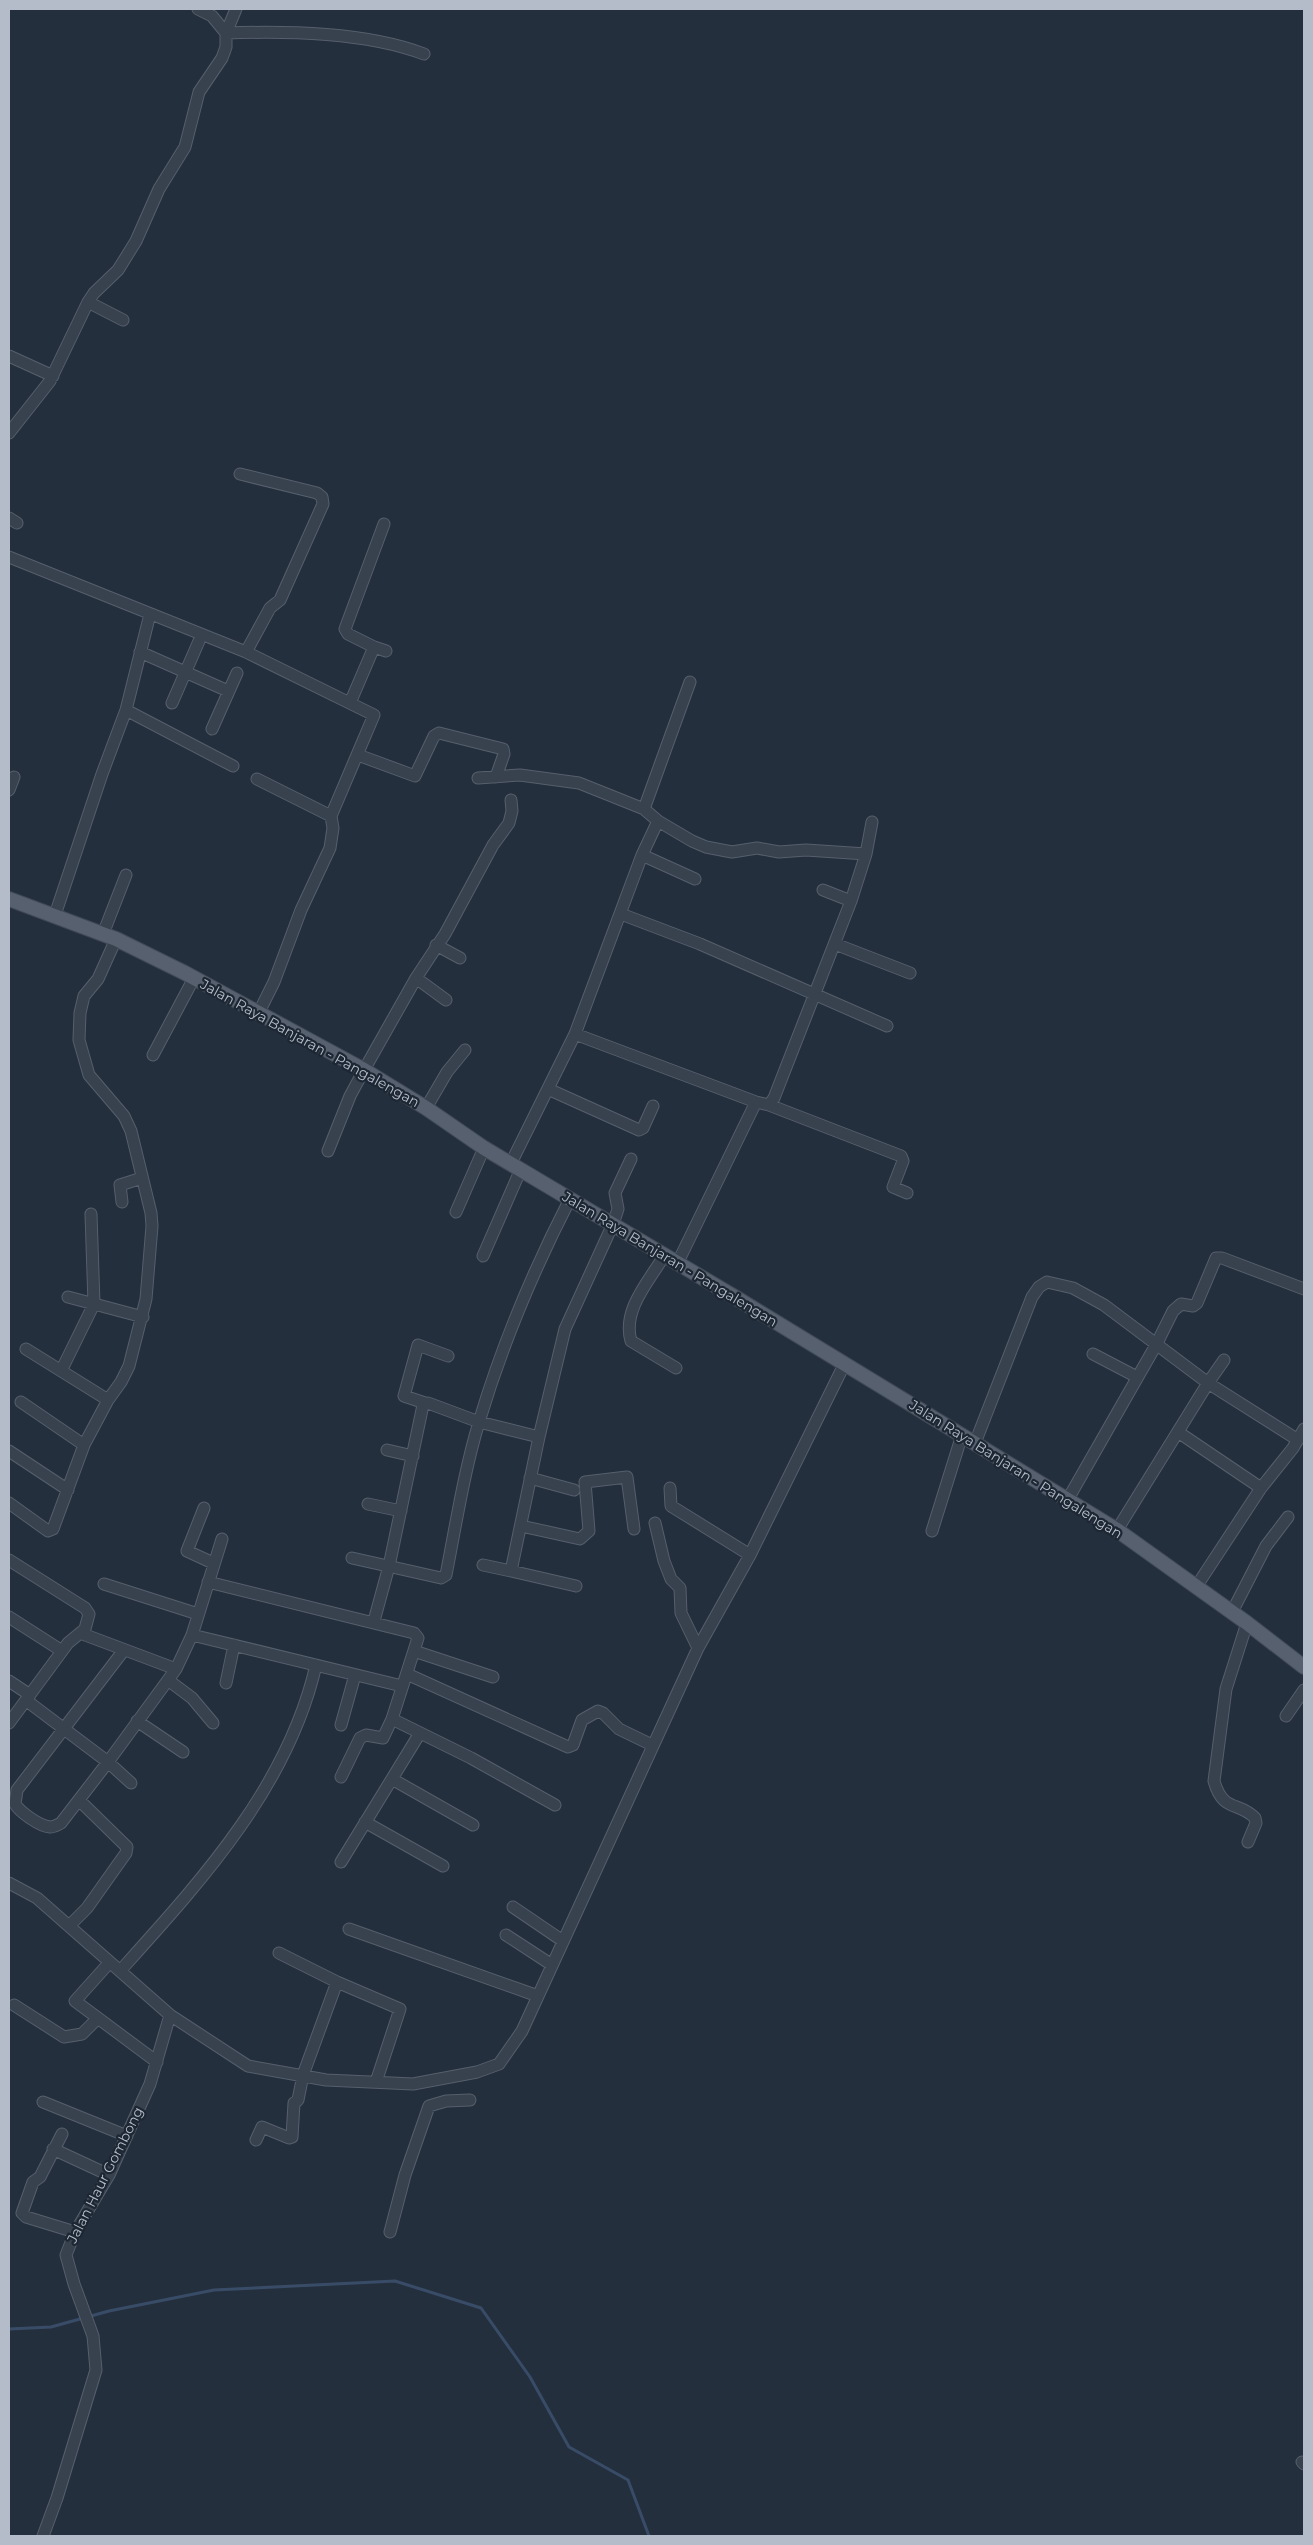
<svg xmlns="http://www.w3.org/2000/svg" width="1313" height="2545" font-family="Montserrat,sans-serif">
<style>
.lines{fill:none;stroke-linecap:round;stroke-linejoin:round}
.stream{stroke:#394c67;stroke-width:3}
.minor-casing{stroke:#565f6c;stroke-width:13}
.major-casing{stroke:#414a57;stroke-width:16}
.minor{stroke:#38414e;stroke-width:11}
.major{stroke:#56606e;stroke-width:14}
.labels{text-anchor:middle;stroke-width:4.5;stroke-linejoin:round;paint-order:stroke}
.street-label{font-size:14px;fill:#b4bcc9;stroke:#1d2633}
</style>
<rect width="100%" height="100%" fill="#242f3e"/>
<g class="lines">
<path class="stream" d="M9 2329 51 2327 109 2311 214 2290 395 2281 481 2308 530 2377 569 2447 628 2480 649 2536"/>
<defs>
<path id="minor" d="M236 9 226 33C288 31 366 32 424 54
M88 302 123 320
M9 356 53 376
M9 433 50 381 88 302 94 293 118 270 136 241 159 189 185 147 199 92 222 58 226 47V33L212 16 198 9
M240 474 317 493 322 497 323 504 280 600 270 608 246 652
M9 518 17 523
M9 557 246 652 374 715 331 816 257 779
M374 647 348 634 345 629 384 524
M140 652 228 691
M172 703 199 641
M350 703 374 647 386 651
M126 710 233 766
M212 729 237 673
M358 755 415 776 434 736 439 733 503 749 504 754 496 777
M478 778 520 775 579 783 644 809 658 821
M9 790 14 777
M644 809 690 682
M642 855 695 879
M823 890 851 901
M621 914 700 944 887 1026
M55 915 102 774 126 710 150 614
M103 934 126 875
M835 944 910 973
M436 945 460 958
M416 978 446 1000
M259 1012 274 982 301 910 330 848 333 828 331 816
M575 1034 756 1102
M153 1055 194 978
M548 1089 639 1130 643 1128 653 1106
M769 1105 901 1156 903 1161 893 1187 907 1193
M426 1108 447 1072 465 1050
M328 1151 350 1096 364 1070 416 978 445 934 493 845 509 823 512 811 511 800
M511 1163 575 1034 642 855 658 821 692 841 706 847 732 852 757 848 779 852 806 850 866 854 872 822
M122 1202 120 1185 142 1178
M456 1212 484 1148
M483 1256 521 1169
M664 1256C649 1281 622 1310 631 1341L676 1368
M677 1264 756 1102 769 1105 774 1098 851 901 866 854
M68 1297 143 1317
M26 1349 108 1400
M1093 1354 1137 1377
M61 1371 94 1304 91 1214
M21 1402 84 1445
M425 1403 404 1396 418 1345 448 1356
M1178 1432 1261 1488
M975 1443 1032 1297 1039 1287 1047 1282 1073 1288 1104 1305 1208 1383 1298 1440
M387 1450 413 1456
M9 1451 68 1490
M530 1478 574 1490
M670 1488 671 1506 750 1555
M1068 1499 1156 1345 1173 1311 1181 1304 1193 1306 1197 1303 1216 1258H1222L1304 1289
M9 1503 48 1531 53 1529 84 1445 108 1400 121 1382 129 1366 146 1299 152 1226 151 1213 131 1131 124 1116 89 1075 79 1040 80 1013 84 996 98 979 116 939
M368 1504 401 1511
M204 1508 187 1551 213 1563
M655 1523 664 1561 671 1579 680 1588 681 1613 698 1648
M521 1526 580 1539 589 1531 585 1482 627 1477 634 1529
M1117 1530 1208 1383 1224 1360
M932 1531 962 1435
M352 1558 441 1578 446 1575C456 1524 464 1472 479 1422 502 1345 533 1271 570 1199
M9 1560 85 1608 89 1614 85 1629 68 1643 9 1723
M483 1565 511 1571
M208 1582 414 1633 418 1638 392 1719 471 1758 555 1805
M104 1584 198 1614
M576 1586 511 1571 539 1437 565 1329 613 1224 618 1209 615 1193 631 1159
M1196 1587 1261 1488 1293 1448 1304 1429
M1232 1612 1266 1546 1288 1517
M9 1617 62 1651
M374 1621 389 1566 423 1405 428 1403 479 1422 539 1437
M1247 1623 1226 1689 1214 1781C1223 1813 1239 1801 1255 1818L1256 1823 1248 1842
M80 1633 176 1669
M192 1635 402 1686
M124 1650 17 1790 15 1804C20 1812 39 1826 50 1827 54 1827 57 1825 61 1823L108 1762 131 1783
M414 1651 493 1677
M407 1674 568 1747 573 1745 582 1720 598 1711 603 1713 619 1729 652 1745
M168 1680 192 1698 213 1723
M9 1681 30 1695
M226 1683 234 1645
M27 1701 108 1762 176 1669 192 1635 222 1539
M1286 1716 1304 1690
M137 1721 183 1752
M341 1725 355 1675
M341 1777 360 1738 366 1735 383 1738 392 1719
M392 1779 473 1825
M365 1822 443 1866
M341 1862 420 1733
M9 1883 37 1898 170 2015 248 2066 326 2080 413 2084 477 2072 499 2064 522 2031 698 1648 750 1555 844 1365
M513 1907 563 1941
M70 1925 87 1908 126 1853 127 1847 79 1800
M349 1929 538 1996
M506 1935 552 1965
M279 1953 337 1982 400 2009 376 2082
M110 1962 75 2001 157 2062
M120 1971C201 1881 288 1787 316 1665
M14 2005 64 2037 82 2034 98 2018
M43 2102 127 2136
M62 2134 40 2177 33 2182 22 2213 26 2217 75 2232
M256 2140 262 2127 289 2138 292 2137 294 2103 298 2100 303 2075 337 1982
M53 2149 109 2175
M390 2232 405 2175 429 2106 446 2101 470 2100
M1302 2462 1304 2464
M43 2536 57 2498 96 2370 93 2336 74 2284 66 2255 75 2232 109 2175 150 2084 170 2015"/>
<path id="major" d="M9 899 116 939 185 973 364 1070 426 1108 484 1148 738 1299 1117 1530 1247 1623 1304 1667"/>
</defs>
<use href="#minor" class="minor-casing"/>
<use href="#major" class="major-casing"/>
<use href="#minor" class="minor"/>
<use href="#major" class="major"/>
</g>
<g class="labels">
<g class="street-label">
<text transform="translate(310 1043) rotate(29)" y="5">Jalan Raya Banjaran - Pangalengan</text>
<text transform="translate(670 1259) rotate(31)" y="5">Jalan Raya Banjaran - Pangalengan</text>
<text transform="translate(1016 1469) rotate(32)" y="5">Jalan Raya Banjaran - Pangalengan</text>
<text transform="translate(105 2175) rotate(-63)" y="5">Jalan Haur Gombong</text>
</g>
</g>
<rect width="1313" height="2545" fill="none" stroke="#b4bcc9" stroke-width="20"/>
</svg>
